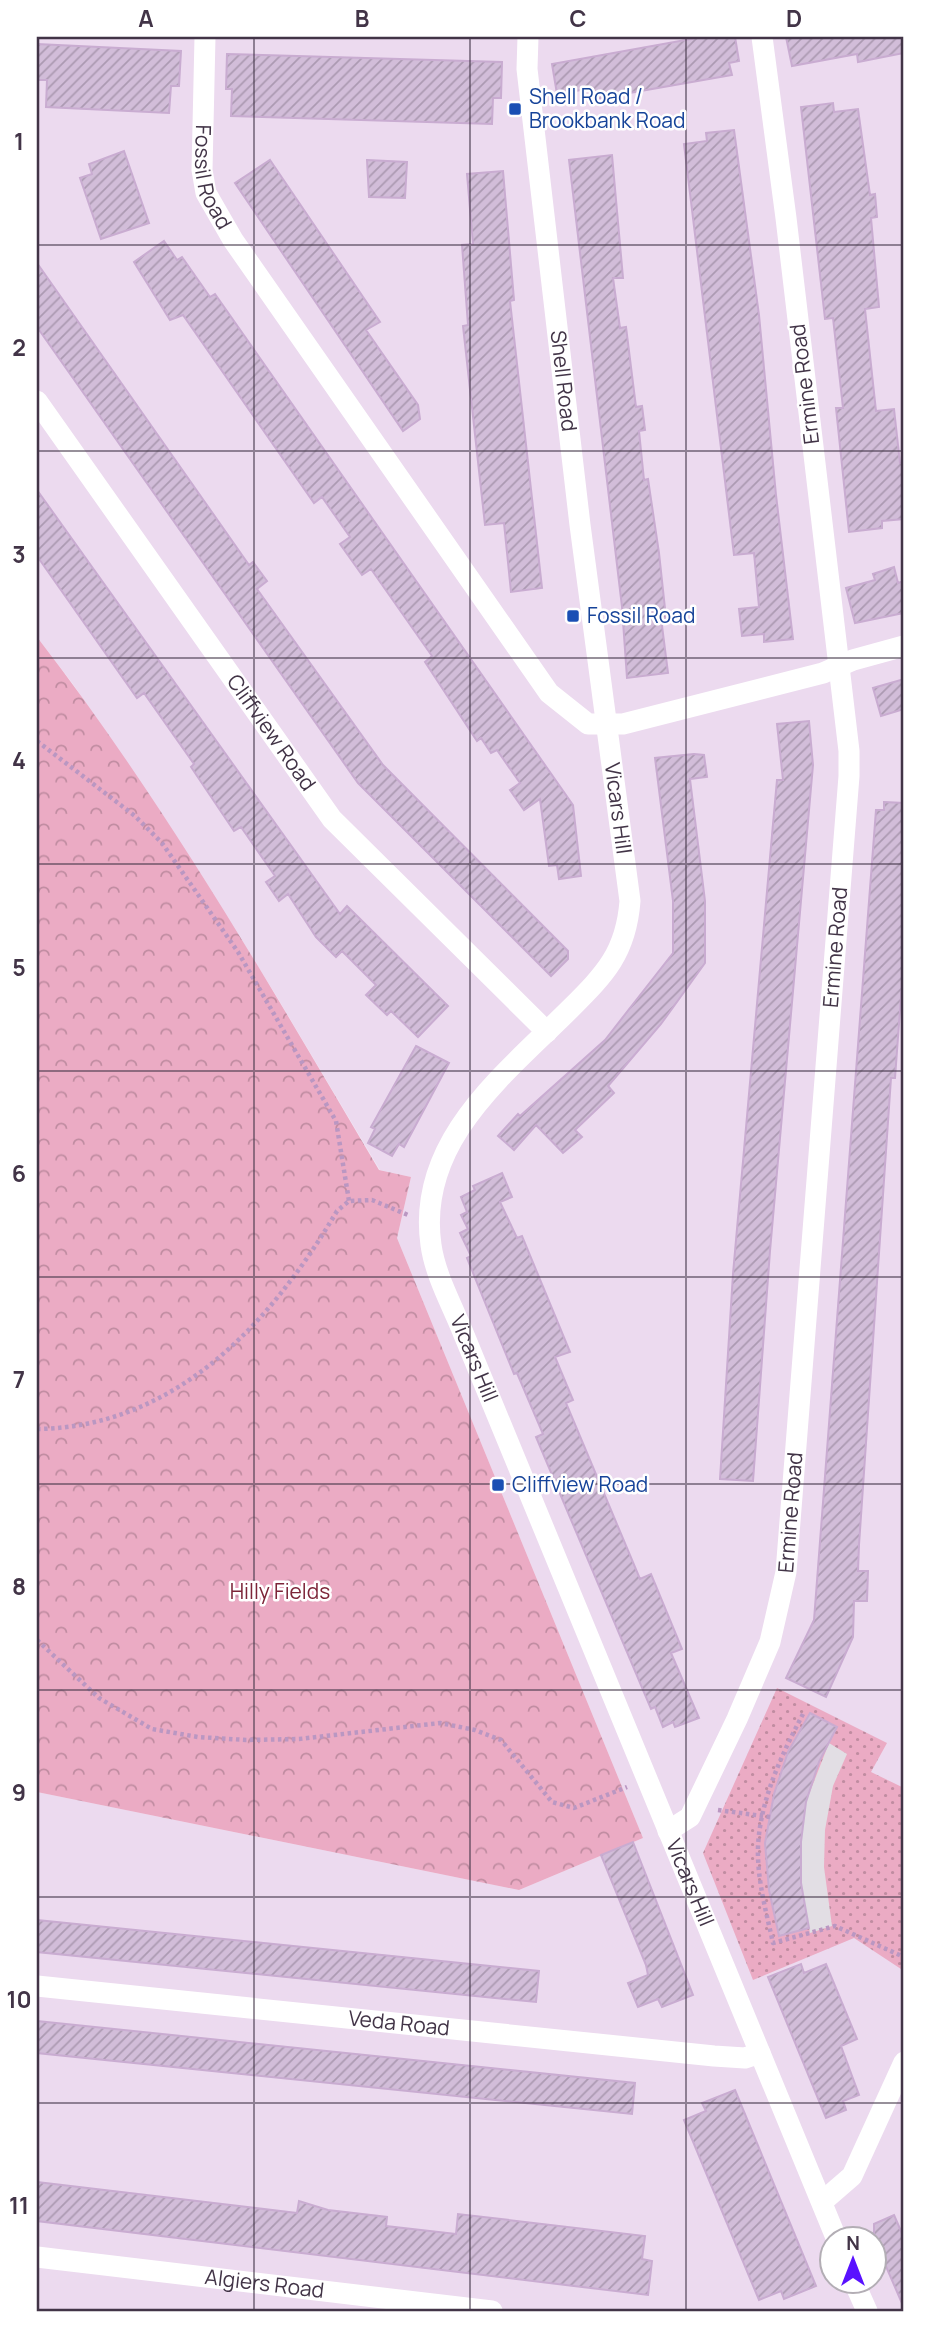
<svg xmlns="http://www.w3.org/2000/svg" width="941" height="2348" font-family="Manrope,sans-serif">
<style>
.residential{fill:#ecdaef;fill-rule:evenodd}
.park{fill:url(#park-crowns)}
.garden{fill:url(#garden-dots)}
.parking{fill:#e2dee4}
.building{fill:url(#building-hatch);stroke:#c9acd1;stroke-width:2}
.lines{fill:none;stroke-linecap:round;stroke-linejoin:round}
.path{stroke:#ba97c2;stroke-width:4.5;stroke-dasharray:3.5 3.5;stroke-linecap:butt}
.street{stroke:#fff;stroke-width:21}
.grid{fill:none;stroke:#423447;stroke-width:2;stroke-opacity:0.55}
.transit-dot{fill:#1a4fb4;stroke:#fff;stroke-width:2.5}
.labels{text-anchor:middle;stroke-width:5;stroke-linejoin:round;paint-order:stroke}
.transit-label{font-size:21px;fill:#164399;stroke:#fff;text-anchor:start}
.street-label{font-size:21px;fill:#423447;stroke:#fff}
.park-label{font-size:21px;fill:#7c2438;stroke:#fff}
.neatline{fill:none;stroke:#423447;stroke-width:2.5}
.grid-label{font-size:23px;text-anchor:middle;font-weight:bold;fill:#423447}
</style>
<defs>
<pattern id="park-crowns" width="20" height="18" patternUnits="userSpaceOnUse" patternTransform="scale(1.75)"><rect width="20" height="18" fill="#ebabc4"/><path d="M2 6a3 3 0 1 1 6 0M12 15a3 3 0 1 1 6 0" fill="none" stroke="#c08ca1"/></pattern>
<pattern id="garden-dots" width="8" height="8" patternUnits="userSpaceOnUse" patternTransform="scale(1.75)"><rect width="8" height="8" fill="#ebabc4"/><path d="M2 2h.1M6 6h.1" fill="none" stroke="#c08ca1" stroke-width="1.8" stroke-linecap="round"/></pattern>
<pattern id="building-hatch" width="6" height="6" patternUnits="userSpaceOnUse" patternTransform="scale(1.75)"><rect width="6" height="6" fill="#d2bdd9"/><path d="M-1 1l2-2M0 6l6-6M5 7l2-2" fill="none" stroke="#ac9ab2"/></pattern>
</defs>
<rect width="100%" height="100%" fill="#f1e5f4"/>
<path class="residential" d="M37 37H904V2311H37V1792L519 1890 643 1838 397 1238 411 1177 380 1170 274 992 165 819 73 684 37 637ZM832 2240H874V2282H832Z"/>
<path class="park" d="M37 637C166 804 272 989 379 1170L411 1177 397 1238 643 1838 519 1890 37 1792Z"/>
<path class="garden" d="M777 1688 887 1743 871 1772 904 1788V1971L854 1938 753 1980 703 1853Z"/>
<path class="parking" d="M829 1743 847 1754 833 1786 825 1830 824 1867 832 1926 810 1933 801 1883V1842L806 1802Z"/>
<path class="building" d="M702 37H735L739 61 729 63 732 75 595 99 593 88 557 94 552 64Z
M786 37H904V53L858 62 857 54 792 66Z
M37 44 181 51 179 86H171L169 113 46 107 47 80H37Z
M227 54 502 62 501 98H493L492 124 231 116 232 89H226Z
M833 103 834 112 858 109 870 195 875 194 877 217 871 218 879 307 865 309 876 411 894 409 900 463H904V519L882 521V528L849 532 836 408H843L833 318 825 319 801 107Z
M734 130 759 315 776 495 793 639 764 642V634L742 636 739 609 759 607 754 553 734 555 684 144 707 141 706 133Z
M124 151 149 223 101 239 80 178 92 174 89 164Z
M612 155 623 278H613L620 328 626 327 636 407 642 406 645 430 639 431 644 480 648 479 659 553 666 618H661L668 673 627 678 622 607 569 160Z
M270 160 380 322 366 330 418 405 420 419 403 431 235 183Z
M367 160 407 162 405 198 369 197Z
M503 171 514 300 510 301 542 588 511 592 504 523 485 525 463 326 468 325 462 245 473 244 467 174Z
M164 241 177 260 182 257 210 297 215 294 573 805 581 876 559 879 557 865 549 866 540 799 524 810 510 790 520 783 497 750 491 753 481 738 477 741 425 662 432 656 371 569 362 575 340 544 350 537 322 497 314 503 183 315 170 320 134 262Z
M37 263 249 565 253 562 267 581 257 589 383 765 568 951V959L551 976 358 783 37 327Z
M37 490 340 914 347 906 448 1006 418 1037 391 1011 387 1015 366 995 376 985 342 951 336 957 316 937 288 894 279 901 266 882 275 876 241 827 234 831 191 767 194 764 144 693 137 698 37 556Z
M894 567 898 583 904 581V613L855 623 846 588 875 580 873 574Z
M904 679V709L881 716 873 688Z
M809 721 813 765 770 1251 753 1481 720 1479 733 1274 772 835 777 780H783L777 724Z
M694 754 704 755 707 777 690 779 705 901V963L661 1024 608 1086 614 1093 575 1130 582 1137 563 1153 536 1125 514 1150 498 1136 518 1114 520 1116 605 1040 673 953V901L655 758Z
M884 802 904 803V956L895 1078H891L859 1545 858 1571H868L867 1601H854L853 1637 826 1697 786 1678 814 1620 876 810H884Z
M416 1046 449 1063 404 1147 399 1144 392 1156 368 1143 375 1129 371 1127Z
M502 1173 512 1197 500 1202 517 1238 522 1236 570 1352 555 1357 573 1400 566 1403 640 1579 651 1574 682 1649 671 1653 699 1718 675 1727 673 1722 663 1727 655 1707 651 1709 536 1437 543 1434 517 1373 514 1374 467 1258 471 1256 460 1233 468 1229 461 1215 467 1212 461 1197 475 1190 473 1186Z
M810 1713 837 1727 819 1762 806 1802 801 1842V1883L809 1928 779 1936 769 1890 765 1843 774 1794 788 1752Z
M633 1842 693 1995 662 2007 658 1999 638 2007 628 1983 648 1975 646 1965 601 1855Z
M37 1920 539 1971 536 2002 37 1952Z
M801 1964 804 1973 826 1964 857 2039 841 2046 859 2095 843 2101 846 2110 826 2118 768 1977Z
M37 2021 635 2083 632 2114 37 2053Z
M735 2090 816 2286 784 2299 781 2291 759 2300 684 2120 706 2111 702 2103Z
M37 2182 297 2213 299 2201 328 2210 387 2217 386 2226 456 2234 458 2214 645 2236 642 2259 652 2261 648 2295 37 2221Z
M894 2215 904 2238V2308L885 2264 874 2269V2224Z"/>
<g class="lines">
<path class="path" d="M37 741 135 816 162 843 238 952 336 1121 349 1201
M37 1429C176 1427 271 1323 337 1211L349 1201 372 1200 408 1215
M37 1640 99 1698 152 1729 198 1737 246 1740 299 1739 440 1723 475 1730 501 1740 552 1802 574 1808 627 1787
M803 1714C782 1754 760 1800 758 1847 757 1879 766 1911 773 1943L835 1926 904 1957
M718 1810 770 1817"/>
<g class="street">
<path id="s1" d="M205 37 202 170 206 193 233 240 549 693 588 724H623L823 673 853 660 904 646"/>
<path id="s2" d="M528 37 527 69 580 525 630 901C626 953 605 974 570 1009 505 1074 416 1141 431 1245 435 1274 451 1303 462 1330L837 2240"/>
<path id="s3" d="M37 401 332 819 547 1032"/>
<path id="s4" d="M668 1831 690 1817 737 1719 770 1642 786 1572 849 776V751L786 218 762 37"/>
<path id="s5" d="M37 1986 714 2056 745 2058 760 2053"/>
<path d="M822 2202 852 2176 904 2062"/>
<path id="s6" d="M37 2257 492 2311"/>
<path d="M854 2282 867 2311"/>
</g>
</g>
<path class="grid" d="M254 37V2311M470 37V2311M686 37V2311M37 245H904M37 451H904M37 658H904M37 864H904M37 1071H904M37 1277H904M37 1484H904M37 1690H904M37 1897H904M37 2103H904"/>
<g class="transit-dot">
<rect x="508" y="102" width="14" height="14" rx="3.5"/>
<rect x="566" y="609" width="14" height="14" rx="3.5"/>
<rect x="491" y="1478" width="14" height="14" rx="3.5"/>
</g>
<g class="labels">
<g class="transit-label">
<text x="529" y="104">Shell Road /<tspan x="529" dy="24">Brookbank Road</tspan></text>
<text x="587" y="623">Fossil Road</text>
<text x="512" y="1492">Cliffview Road</text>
</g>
<g class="street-label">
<text dy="7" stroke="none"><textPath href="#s1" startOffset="142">Fossil Road</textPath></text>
<text dy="7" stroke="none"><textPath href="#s2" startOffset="346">Shell Road</textPath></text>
<text transform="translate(805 384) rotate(-97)" y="7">Ermine Road</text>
<text dy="7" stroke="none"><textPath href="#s3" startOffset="406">Cliffview Road</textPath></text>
<text dy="7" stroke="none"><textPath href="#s2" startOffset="777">Vicars Hill</textPath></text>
<text dy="7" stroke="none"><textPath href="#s4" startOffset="917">Ermine Road</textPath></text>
<text dy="7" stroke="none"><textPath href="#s2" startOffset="1405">Vicars Hill</textPath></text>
<text dy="7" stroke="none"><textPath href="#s4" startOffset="350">Ermine Road</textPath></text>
<text dy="7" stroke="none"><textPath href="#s2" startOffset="1972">Vicars Hill</textPath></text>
<text dy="7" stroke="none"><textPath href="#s5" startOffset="364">Veda Road</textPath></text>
<text dy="7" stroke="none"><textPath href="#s6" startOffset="229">Algiers Road</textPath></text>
</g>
<g class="park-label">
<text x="280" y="1599">Hilly Fields</text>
</g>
</g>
<rect width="941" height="2348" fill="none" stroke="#ffffff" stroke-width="77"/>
<g transform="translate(853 2260)"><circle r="33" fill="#ffffff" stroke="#b3aeb5" stroke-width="2"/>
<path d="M0-5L12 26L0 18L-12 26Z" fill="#5911ff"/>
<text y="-10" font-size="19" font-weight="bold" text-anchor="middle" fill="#423447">N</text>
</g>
<rect x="38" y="38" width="864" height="2272" class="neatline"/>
<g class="grid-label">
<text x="146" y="27">A</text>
<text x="362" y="27">B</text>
<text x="578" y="27">C</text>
<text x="794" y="27">D</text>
<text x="19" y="150">1</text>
<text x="19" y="356">2</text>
<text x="19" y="563">3</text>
<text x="19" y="769">4</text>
<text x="19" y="976">5</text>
<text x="19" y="1182">6</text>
<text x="19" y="1388">7</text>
<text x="19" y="1595">8</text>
<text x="19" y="1801">9</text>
<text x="19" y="2008">10</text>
<text x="19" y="2214">11</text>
</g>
</svg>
